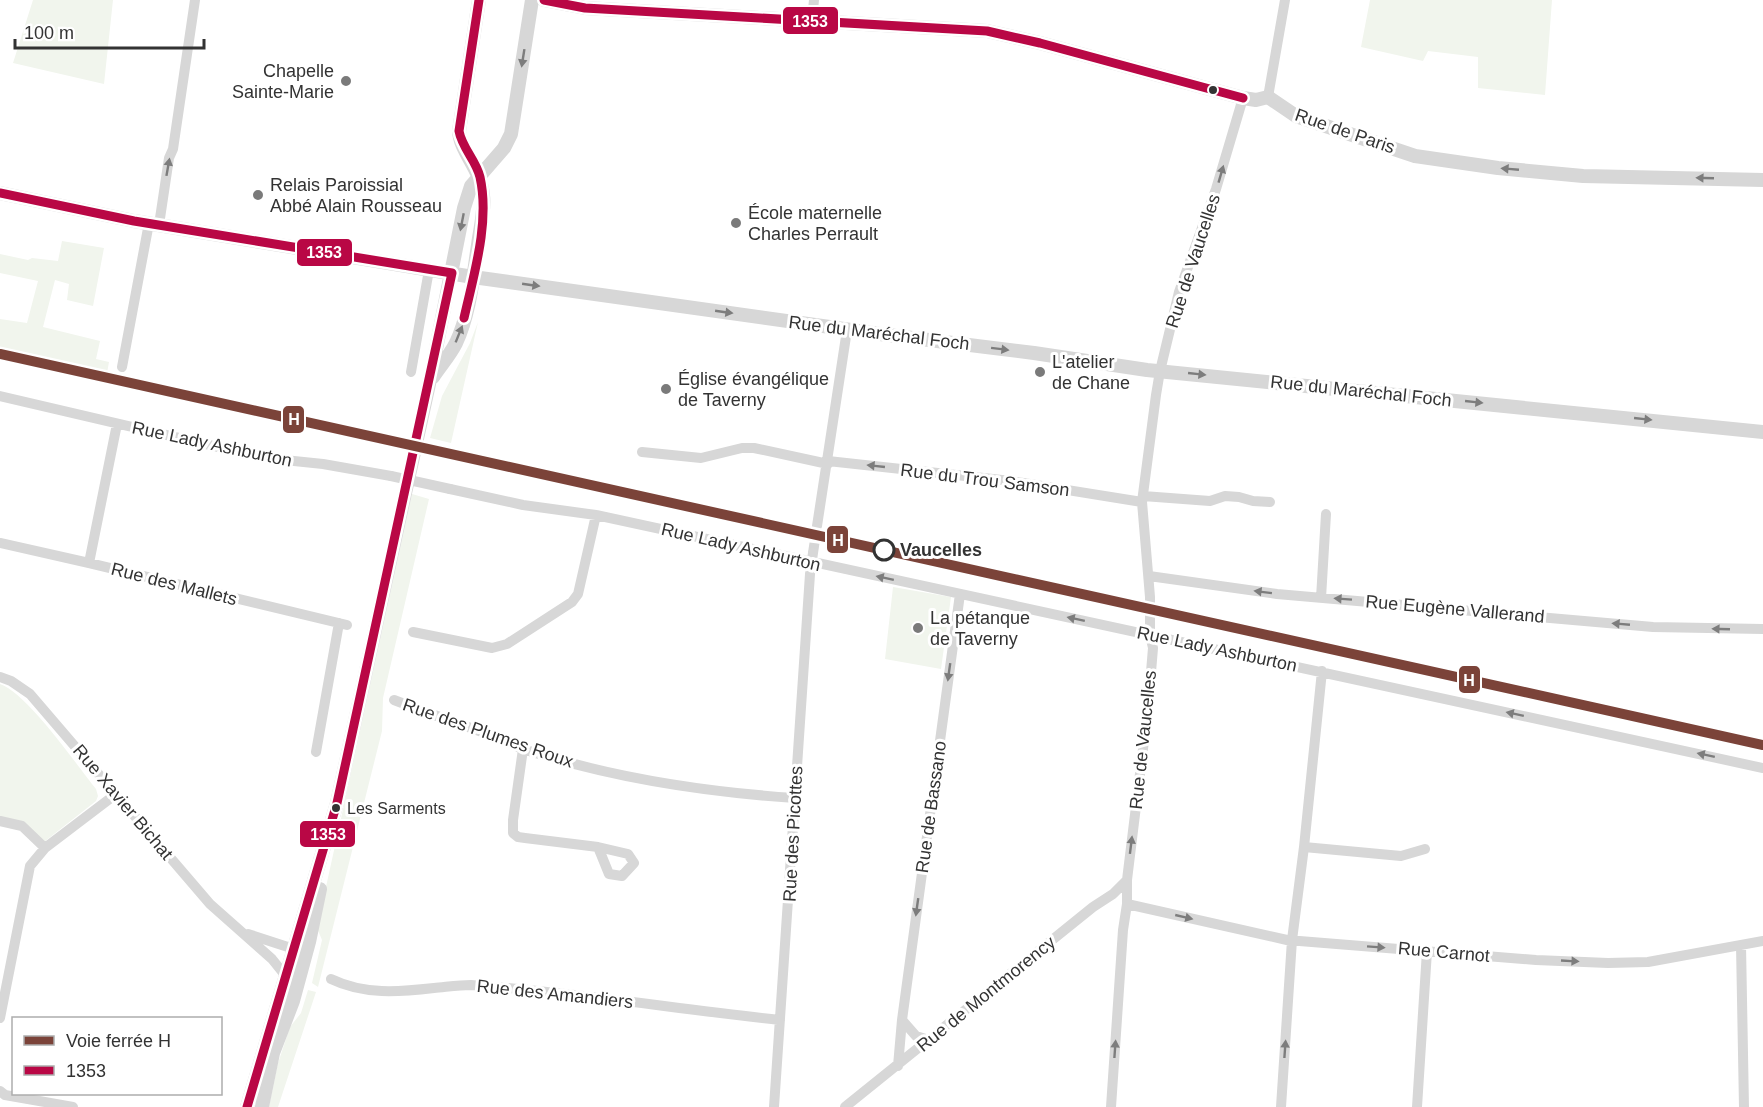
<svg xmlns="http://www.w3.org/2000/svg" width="1763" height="1107" font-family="Helvetica,sans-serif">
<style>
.green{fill:#f1f5ed}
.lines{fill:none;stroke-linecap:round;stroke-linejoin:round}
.minor-tunnel{stroke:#d6d6d6;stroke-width:10;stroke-dasharray:10 5;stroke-linecap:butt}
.minor{stroke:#d7d7d7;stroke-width:10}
.tertiary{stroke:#d7d7d7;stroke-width:14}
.minor-bridge{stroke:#d7d7d7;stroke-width:10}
.bus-1-casing{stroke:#fff;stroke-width:14}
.bus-1{stroke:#b90745;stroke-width:9}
.rail-1-casing{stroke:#fff;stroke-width:15}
.rail-1{stroke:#7b4339;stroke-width:10}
.oneway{fill:#7d7d7d}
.poi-dot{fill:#7a7a7a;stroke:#fff;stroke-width:2}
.bus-dot{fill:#333;stroke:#fff;stroke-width:2}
.stop-dot{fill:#fff;stroke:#333;stroke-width:3}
.labels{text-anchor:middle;stroke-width:6;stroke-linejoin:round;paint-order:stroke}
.bus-label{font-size:16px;fill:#333;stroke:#fff;text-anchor:start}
.poi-label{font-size:18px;fill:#333;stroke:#fff;text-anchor:start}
.street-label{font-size:18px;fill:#333;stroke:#fff}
.stop-label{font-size:18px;font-weight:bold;fill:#333;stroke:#fff;text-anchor:start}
.line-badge{stroke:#fff;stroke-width:2}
.badge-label{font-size:16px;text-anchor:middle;font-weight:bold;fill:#fff}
</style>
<rect width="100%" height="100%" fill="#fff"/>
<path class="green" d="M33 0H113L104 84 13 63Z
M1370 0H1552L1545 95 1478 88V57L1428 51 1423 61 1361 47Z
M62 241 104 248 93 306 67 300 69 284 55 280 43 327 100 341 96 359 109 362 107 373 0 350V319L27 323 38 281 0 273V254L28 260 32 258 58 261Z
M478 322 451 443 430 438 442 396 470 343Z
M412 494 429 499 383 698 382 731 318 987 312 983 322 940 317 928Z
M893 587 951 597 941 669 885 659Z
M0 684C28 694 75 763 96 789L98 796 96 801 44 842 0 817Z
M308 990 316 992 278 1107H269L278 1063 290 1027 301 1013Z"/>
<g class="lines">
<path class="minor-tunnel" d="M813 553 817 526"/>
<path class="minor" d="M812 20 814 0
M1268 97 1285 0
M159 225 169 158 173 149 195 0
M122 367 149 223
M411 372 429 270
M0 396 265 458 323 464 391 476
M642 452 701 458 742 448H754L828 464
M828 461 1011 481 1142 502
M450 489 523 505 596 515 1763 768
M1143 496 1210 501 1225 496 1239 497 1253 501 1270 502
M817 526 847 330
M0 543 89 563 347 625
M89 563 117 424
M1149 576 1277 594 1653 627 1763 629
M1321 598 1326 514
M413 632 492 648 507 644 572 602 578 594 596 515
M0 677 11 681 30 694 210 904 272 959 284 974 285 981
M394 700C430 714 466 726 501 739 510 742 518 748 526 750 613 778 704 792 795 798
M523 749 513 820V833L518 837 525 838 598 847 628 854 634 863 622 876 609 874 598 847
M316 752 339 623
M0 821 22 826 45 848
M1304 847 1401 856 1425 849
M1127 904 1287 940 1536 960 1608 963 1648 962 1763 941
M248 934 294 949 297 953
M1741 945 1744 1107
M331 979C364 995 399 992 434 988 446 987 459 985 471 985 574 992 677 1009 780 1020
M0 1018 30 866 45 848 116 794
M902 1020 916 1036 929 1040
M898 1066 902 1020 960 594
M0 1091 5 1095 73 1107
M774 1107 810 574 813 553
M845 1107 1093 907 1113 894 1127 880
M1111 1107 1123 930 1127 904V880L1148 708 1153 648 1150 635V597L1142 502 1156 395 1160 371 1179 292 1216 189 1243 98
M1281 1107 1292 940 1304 847 1322 671
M1417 1107 1427 951"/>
<path class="tertiary" d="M544 0 585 8 987 31 1040 43 1243 98 1256 100 1268 97 1296 116 1415 156 1498 168 1583 176 1763 180
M0 193 134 221 473 277 880 334 1034 353 1147 370 1763 432
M433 377C441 365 450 355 456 343 470 313 473 277 478 245 480 229 485 211 483 195 481 169 460 152 459 131L479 0
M247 1107 337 803 429 384 464 208 471 186 504 148 511 134 532 0
M262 1107 273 1053 293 1001 309 942 320 889"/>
<path class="minor-bridge" d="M391 476 450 489"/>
<defs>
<path id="bus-1" d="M544 0 585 8 987 31 1040 43 1243 98
M0 193 134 221 452 273 337 803 247 1107
M464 318C474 274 490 222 480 177 476 160 462 148 459 131L479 0"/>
</defs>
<use href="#bus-1" class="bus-1-casing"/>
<use href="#bus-1" class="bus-1"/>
<defs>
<path id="rail-1" d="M0 354 1763 745"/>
</defs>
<use href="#rail-1" class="rail-1-casing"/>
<use href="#rail-1" class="rail-1"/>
</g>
<defs><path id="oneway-solid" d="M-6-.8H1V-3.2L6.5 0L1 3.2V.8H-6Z" transform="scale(1.5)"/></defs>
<g class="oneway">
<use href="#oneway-solid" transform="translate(523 58) rotate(99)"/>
<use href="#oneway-solid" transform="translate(168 167) rotate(-80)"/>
<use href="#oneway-solid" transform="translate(1510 169) rotate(-175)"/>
<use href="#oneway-solid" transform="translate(1221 174) rotate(-74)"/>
<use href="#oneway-solid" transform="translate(1705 178) rotate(-178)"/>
<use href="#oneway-solid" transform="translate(462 222) rotate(101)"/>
<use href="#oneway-solid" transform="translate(531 285) rotate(8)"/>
<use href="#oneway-solid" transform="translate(724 312) rotate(8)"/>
<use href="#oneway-solid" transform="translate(459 334) rotate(-68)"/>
<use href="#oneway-solid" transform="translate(1000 349) rotate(7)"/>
<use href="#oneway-solid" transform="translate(1197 374) rotate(6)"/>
<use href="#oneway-solid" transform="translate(1474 402) rotate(6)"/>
<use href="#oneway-solid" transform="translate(1643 419) rotate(6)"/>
<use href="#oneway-solid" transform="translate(876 466) rotate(-174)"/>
<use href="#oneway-solid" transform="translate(885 578) rotate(-168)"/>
<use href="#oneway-solid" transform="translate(1263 592) rotate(-173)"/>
<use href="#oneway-solid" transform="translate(1343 599) rotate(-176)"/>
<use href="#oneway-solid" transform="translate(1076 619) rotate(-168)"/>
<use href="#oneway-solid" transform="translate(1621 624) rotate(-175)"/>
<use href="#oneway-solid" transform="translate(1721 629) rotate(-178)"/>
<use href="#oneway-solid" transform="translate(949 672) rotate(98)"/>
<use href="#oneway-solid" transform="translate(1515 714) rotate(-168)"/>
<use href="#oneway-solid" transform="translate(1706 755) rotate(-168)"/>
<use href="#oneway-solid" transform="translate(1131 845) rotate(-83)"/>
<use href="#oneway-solid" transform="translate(917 907) rotate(98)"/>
<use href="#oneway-solid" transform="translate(1184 917) rotate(13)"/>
<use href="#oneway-solid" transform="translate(1376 947) rotate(4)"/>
<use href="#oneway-solid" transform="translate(1570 961) rotate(3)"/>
<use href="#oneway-solid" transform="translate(1115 1049) rotate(-86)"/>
<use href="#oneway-solid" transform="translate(1285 1049) rotate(-86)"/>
</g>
<g class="poi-dot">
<circle cx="346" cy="81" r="6"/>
<circle cx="258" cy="195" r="6"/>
<circle cx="736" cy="223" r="6"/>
<circle cx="1040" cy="372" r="6"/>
<circle cx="666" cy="389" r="6"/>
<circle cx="918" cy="628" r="6"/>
</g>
<g class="bus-dot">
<circle cx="1213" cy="90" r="5"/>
<circle cx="336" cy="808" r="5"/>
</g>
<circle class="stop-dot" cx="884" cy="550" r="10"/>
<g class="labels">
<g class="bus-label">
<text x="347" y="814">Les Sarments</text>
</g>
<g class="poi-label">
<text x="334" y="77" text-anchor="end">Chapelle<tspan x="334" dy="21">Sainte-Marie</tspan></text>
<text x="270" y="191">Relais Paroissial<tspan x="270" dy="21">Abbé Alain Rousseau</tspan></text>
<text x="748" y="219">École maternelle<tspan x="748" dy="21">Charles Perrault</tspan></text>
<text x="1052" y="368">L'atelier<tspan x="1052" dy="21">de Chane</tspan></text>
<text x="678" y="385">Église évangélique<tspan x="678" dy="21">de Taverny</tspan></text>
<text x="930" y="624">La pétanque<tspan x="930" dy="21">de Taverny</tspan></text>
</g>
<g class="street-label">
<text transform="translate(1345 131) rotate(19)" y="6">Rue de Paris</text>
<text transform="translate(1193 261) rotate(-72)" y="6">Rue de Vaucelles</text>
<text transform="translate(879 333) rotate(7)" y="6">Rue du Maréchal Foch</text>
<text transform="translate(1361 391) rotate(6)" y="6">Rue du Maréchal Foch</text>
<text transform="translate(212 444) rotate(12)" y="6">Rue Lady Ashburton</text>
<text transform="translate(985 480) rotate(7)" y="6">Rue du Trou Samson</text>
<text transform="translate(741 547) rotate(13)" y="6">Rue Lady Ashburton</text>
<text transform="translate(174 584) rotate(14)" y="6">Rue des Mallets</text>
<text transform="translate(1455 609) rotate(5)" y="6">Rue Eugène Vallerand</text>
<text transform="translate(1217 649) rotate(12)" y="6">Rue Lady Ashburton</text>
<text transform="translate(488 733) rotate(19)" y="6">Rue des Plumes Roux</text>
<text transform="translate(1143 740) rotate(-84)" y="6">Rue de Vaucelles</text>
<text transform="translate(123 802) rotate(50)" y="6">Rue Xavier Bichat</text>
<text transform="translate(931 807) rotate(-82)" y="6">Rue de Bassano</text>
<text transform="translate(793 834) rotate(-87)" y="6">Rue des Picottes</text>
<text transform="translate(1444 952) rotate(5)" y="6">Rue Carnot</text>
<text transform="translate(555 994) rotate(6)" y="6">Rue des Amandiers</text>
<text transform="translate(986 994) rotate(-39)" y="6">Rue de Montmorency</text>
</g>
<g class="stop-label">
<text x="900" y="556">Vaucelles</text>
</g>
</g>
<g class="line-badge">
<rect x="782" y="6" width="57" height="29" rx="6" fill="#b90745"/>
<rect x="296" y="238" width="57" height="29" rx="6" fill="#b90745"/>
<rect x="282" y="405" width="23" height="29" rx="6" fill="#7b4339"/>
<rect x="826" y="525" width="23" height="29" rx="6" fill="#7b4339"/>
<rect x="1458" y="665" width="23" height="29" rx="6" fill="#7b4339"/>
<rect x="299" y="820" width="57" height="28" rx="6" fill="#b90745"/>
</g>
<g class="badge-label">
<text x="810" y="27">1353</text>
<text x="324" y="258">1353</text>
<text x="294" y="425">H</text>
<text x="838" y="546">H</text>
<text x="1469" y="686">H</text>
<text x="328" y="840">1353</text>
</g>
<rect x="12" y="1017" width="210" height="78" fill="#ffffff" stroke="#adadad" stroke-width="1.5"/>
<rect x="24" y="1036" width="30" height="9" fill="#7b4339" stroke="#adadad" stroke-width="1.5"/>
<text x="66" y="1047" font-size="18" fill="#333333">Voie ferrée H</text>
<rect x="24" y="1066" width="30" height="9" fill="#b90745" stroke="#adadad" stroke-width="1.5"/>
<text x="66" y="1077" font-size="18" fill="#333333">1353</text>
<path d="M15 39v9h189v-9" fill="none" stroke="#333333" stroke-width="3"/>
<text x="24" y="39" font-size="18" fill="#333333" stroke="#ffffff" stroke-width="4.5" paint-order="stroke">100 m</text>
</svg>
